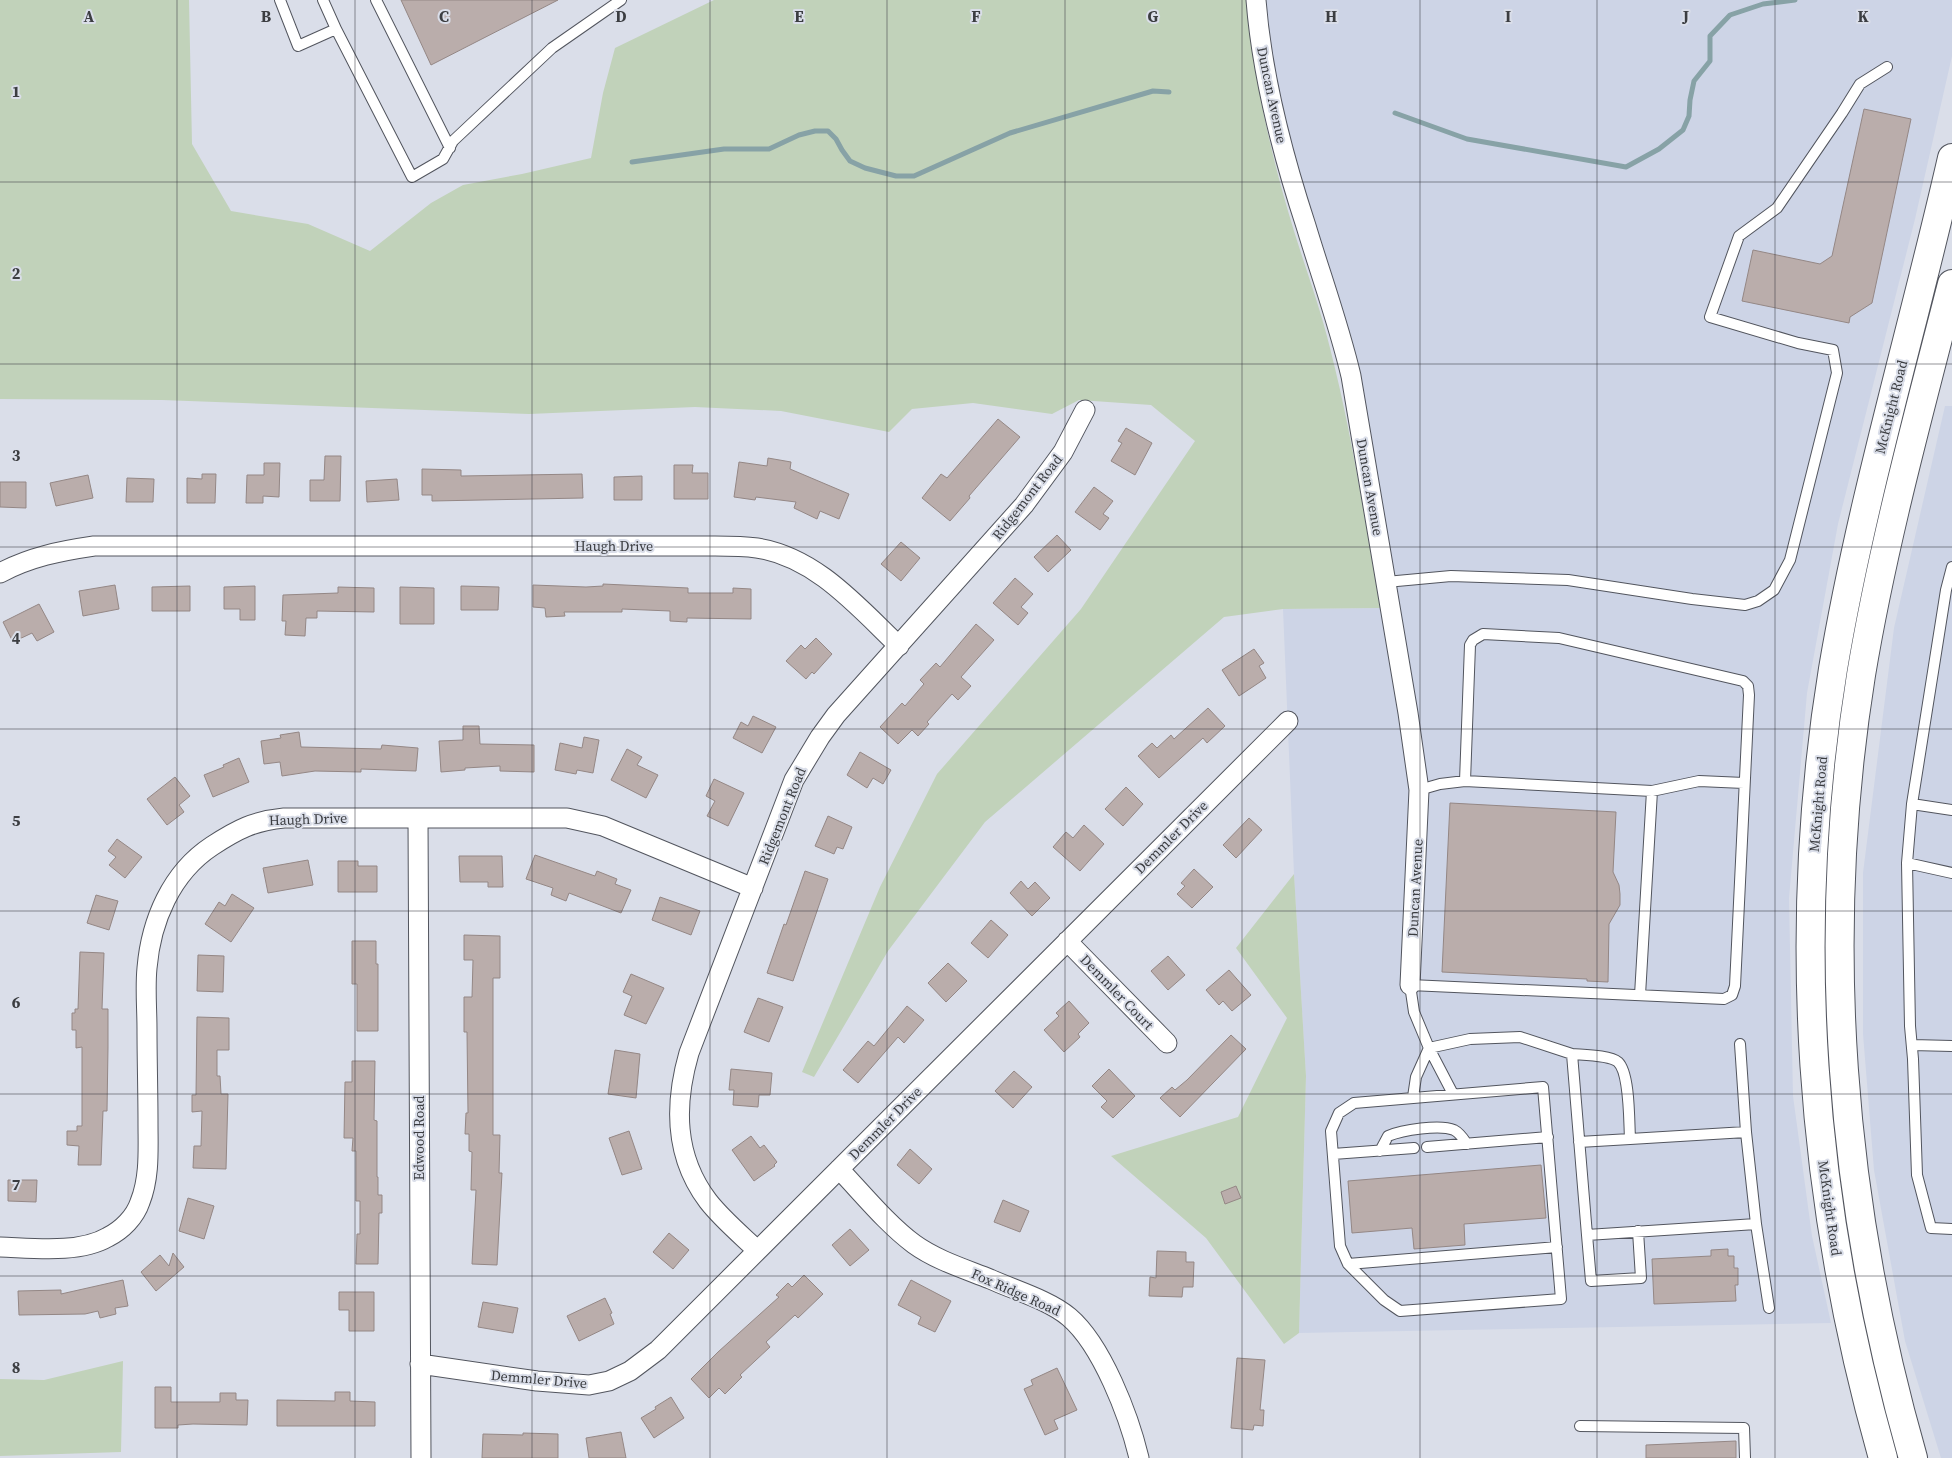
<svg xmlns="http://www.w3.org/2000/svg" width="1952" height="1458" font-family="'Source Serif 4',serif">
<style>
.built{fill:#cdd4e6}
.green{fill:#c1d2ba}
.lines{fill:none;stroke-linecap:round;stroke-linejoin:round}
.stream{stroke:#87a2a6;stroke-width:5}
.building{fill:#baadab;stroke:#948785}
.lane-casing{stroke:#52555e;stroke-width:12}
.street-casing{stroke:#52555e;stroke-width:21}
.highway-casing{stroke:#52555e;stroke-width:30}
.lane{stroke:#fff;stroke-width:10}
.street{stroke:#fff;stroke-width:19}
.highway{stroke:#fff;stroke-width:28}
.grid{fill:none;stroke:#3b3d41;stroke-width:1;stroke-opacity:0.55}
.labels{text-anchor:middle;stroke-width:4;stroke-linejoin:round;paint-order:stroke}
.street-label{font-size:14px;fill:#3b3d41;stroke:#dadee9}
.grid-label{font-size:16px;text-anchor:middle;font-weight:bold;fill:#3b3d41;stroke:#dadee9;stroke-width:4;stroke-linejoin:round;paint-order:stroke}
</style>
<rect width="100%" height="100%" fill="#dadee9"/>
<path class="built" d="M1256 0H1952V56L1915 219 1838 524 1807 693 1789 898 1793 1096 1812 1236 1831 1323 1299 1333 1306 1076 1294 874 1283 609 1390 608 1371 495 1305 226Z
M1945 406H1952V1458H1941L1905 1341 1874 1170 1863 1034V873L1894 628Z"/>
<path class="green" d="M0 0H189L192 144 231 211 308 224 370 251 431 203 463 185 522 174 591 158 603 93 615 48 714 0H1247C1253 72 1268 142 1288 211 1301 257 1319 302 1330 348 1352 434 1365 521 1380 608L1283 609 1224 617 985 822 888 951 814 1077 802 1072 880 887 937 774 1081 609 1195 441 1151 405 1079 400 1052 414 973 403 912 409 889 432 781 411 695 407 529 414 162 400 0 399Z
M1294 874 1306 1076 1299 1333 1284 1344 1206 1238 1111 1156 1238 1117 1287 1018 1236 948Z
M123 1361 121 1452 0 1456V1379L44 1380Z"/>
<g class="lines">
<path class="stream" d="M1395 113 1467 139 1626 167 1659 149 1683 130 1689 116 1690 100 1694 81 1710 61V36L1730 15 1763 4 1795 0
M632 162 724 149H769L799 135 815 131H828L836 139 842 150 850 161 865 168 896 176H914L1010 133 1153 91 1169 92"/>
</g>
<path class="building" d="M401 0H558L431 65Z
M1864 109 1911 119 1872 303 1850 317 1849 323 1742 301 1753 250 1820 264 1832 256Z
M998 419 1020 437 969 496 970 498 950 521 922 498 941 474 947 478Z
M1126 428 1152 443 1135 475 1111 461 1122 443 1118 441Z
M325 456H341L340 501H310V480H324Z
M768 458 791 462 790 469 849 494 839 519 820 511 817 519 794 508 796 502 756 497 755 500 734 497 739 462 767 466Z
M264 463H280L279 497 263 496V503H246L247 475H264Z
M674 465H693L692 473H708V499H674Z
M422 469 461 470V476L582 474 583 498 432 501V495H422Z
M202 474H216L215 503H187V478L202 479Z
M88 475 93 498 56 506 50 483Z
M642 476V500H614V477Z
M127 478 154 479 153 502H126Z
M397 479 399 500 367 502 366 481Z
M0 482H26V508L0 507Z
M1094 487 1113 501 1103 514 1109 518 1100 530 1075 512Z
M1057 535 1071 550 1048 572 1034 557Z
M901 542 920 558 901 581 881 564Z
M1015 578 1033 594 1021 607 1028 613 1018 625 993 603Z
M603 584 688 588V593H733V588L751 589V619L687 618V622L670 621V611L622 609V612H564L565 616 546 617 545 608 533 607V585L586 587 603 586Z
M115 585 119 609 83 616 79 591Z
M190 586V611H152V587Z
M255 586V620H240V609H224V587Z
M461 586 499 587 498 610H461Z
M338 587 374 588V612L317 611V618H306L305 636 285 635 286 621H282L283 595 338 593Z
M400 587 434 588V624H400Z
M39 604 54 632 37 641 32 633 13 642 3 622Z
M976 624 994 640 961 677 971 686 958 700 952 694 927 722 929 724 918 736 912 730 898 744 880 727 902 703 905 706 924 684 920 680 936 663 940 667Z
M816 638 832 654 814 674 812 672 806 679 786 661 801 645 805 649Z
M1254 649 1264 663 1259 666 1266 678 1239 696 1222 670Z
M1208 708 1225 726 1207 743 1203 738 1159 778 1138 756 1152 743 1157 748 1171 735 1174 739Z
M753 716 776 727 762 753 733 738 741 722 748 726Z
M463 726H479L480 744 534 745V772L500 771V766L465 768V770L441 772 439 741 463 740Z
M299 732 301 747 381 749 382 745 418 748 416 771 361 769V772L315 771 282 776 280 762 264 764 261 741 281 738 280 735Z
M584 737 599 740 593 773 577 770 576 774 555 770 560 743 582 748Z
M627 749 642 757 637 765 658 775 646 798 611 780Z
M860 752 891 770 883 784 873 778 867 788 847 775Z
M239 758 249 782 213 797 204 775 224 767 223 765Z
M175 777 190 796 179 805 184 812 167 825 147 799Z
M714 779 744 793 728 826 707 816 715 801 706 796Z
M1126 787 1143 804 1123 826 1105 809Z
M1450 803 1616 812 1613 872 1619 885 1620 894V905L1609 924 1608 982 1587 981V979L1442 972Z
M828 816 852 827 843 849 837 847 834 854 815 846Z
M1249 818 1262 830 1236 858 1223 845Z
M1084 825 1104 844 1080 871 1053 847 1066 832 1073 838Z
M117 839 142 857 125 878 109 865 116 857 108 851Z
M535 855 595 876 597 871 617 879 615 884 631 890 621 913 569 893 566 901 551 895 553 888 526 879Z
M459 856H502L503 887H488V882H460Z
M308 860 313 885 268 893 263 868Z
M338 861H358V866H377V892H338Z
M1194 869 1213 887 1192 908 1177 894 1185 886 1181 883Z
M805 871 828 879 793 981 767 973 784 924 786 925Z
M1021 881 1028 889 1035 882 1050 898 1032 916 1010 893Z
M232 894 254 908 231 942 205 924 219 902 225 906Z
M96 895 118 901 109 930 87 923Z
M660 897 700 911 691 935 652 920Z
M991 920 1008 935 988 958 971 943Z
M464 935 500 936V978H493V1135H500L499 1173H502L497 1265 472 1264 476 1190H471L472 1152 469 1151V1134H465L466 1113H468L467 1032H464V997H472L473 960H464Z
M352 941H376V964H378V1031H357V984H352Z
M80 952 104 953 102 1009H108V1047L107 1111H103L101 1165H78L79 1146 67 1145V1131H77V1126H82V1047L76 1048V1030H72V1013H75V1009H78Z
M198 955 224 956 223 992 197 991Z
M1168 956 1185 975 1168 990 1151 971Z
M948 963 967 981 946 1002 928 983Z
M1229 970 1251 995 1232 1011 1223 1001 1219 1005 1206 990Z
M631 974 664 988 646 1024 624 1015 632 996 623 992Z
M758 998 783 1007 769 1042 744 1032Z
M1069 1001 1089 1023 1078 1034 1080 1037 1064 1052 1044 1030 1059 1016 1056 1013Z
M907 1006 924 1020 904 1043 898 1037 858 1083 843 1070 868 1041 874 1046Z
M197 1017 229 1018V1050H217V1076H220L221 1094H228L226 1169 193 1168 194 1146H201L202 1111 192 1112V1095H196Z
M1231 1035 1246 1049 1180 1117 1160 1098 1172 1087 1175 1090 1187 1080Z
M615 1050 640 1054 636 1098 608 1094Z
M352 1061H375L374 1120 377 1121V1177H378V1195H382V1213H379L378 1264H356L357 1234H360V1201H356V1151H352L353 1138H344L345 1082H352Z
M731 1069 772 1073 770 1095H759L758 1107 733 1105 734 1090H729Z
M1109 1069 1135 1096 1113 1118 1101 1107 1107 1101 1092 1086Z
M1014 1071 1032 1087 1013 1108 995 1091Z
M629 1131 642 1169 622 1175 609 1138Z
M751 1136 760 1148 764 1145 777 1162 774 1165 775 1166 754 1181 732 1150Z
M910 1149 932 1169 919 1184 897 1165Z
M1541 1165 1546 1218 1464 1224 1465 1245 1414 1249 1412 1228 1352 1233 1348 1181Z
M8 1180H37L36 1202 8 1201Z
M1236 1186 1241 1198 1225 1204 1221 1192Z
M188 1198 214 1206 204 1239 179 1231Z
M1003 1200 1029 1211 1020 1232 994 1222Z
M850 1229 869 1250 850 1266 832 1245Z
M669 1233 689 1250 673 1269 653 1252Z
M1728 1249V1256H1734V1268H1738V1285H1735L1736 1301 1654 1304 1652 1259 1711 1256V1250Z
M1157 1251 1186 1252V1262H1194L1193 1287H1183L1182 1297 1149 1296 1150 1277 1156 1278Z
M173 1253 184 1267 156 1291 141 1272 160 1255 169 1266Z
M804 1275 823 1294 798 1318 795 1315 766 1342 770 1347 740 1375 742 1377 725 1394 719 1388 709 1398 691 1379 718 1352 779 1297 776 1295 788 1283 792 1287Z
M123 1280 128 1306 115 1308 116 1314 100 1318 98 1311 85 1314 19 1315 18 1291 61 1290V1294Z
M911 1280 951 1301 935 1332 918 1324 921 1317 898 1305Z
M339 1292H374V1331H349V1310H339Z
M605 1298 612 1313 610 1314 614 1324 579 1341 567 1316Z
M483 1302 518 1308 513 1333 478 1327Z
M1237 1358 1265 1360 1260 1410H1264L1263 1426 1254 1425 1253 1430 1231 1428Z
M1057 1368 1077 1410 1054 1420 1058 1429 1045 1435 1024 1389 1033 1385 1031 1380Z
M155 1387H171V1402H220V1393H236V1400H248L247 1425 193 1424 178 1425V1428H155Z
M335 1392H350V1401L375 1402V1426H277V1400L335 1401Z
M671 1397 684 1418 654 1438 641 1418 656 1409 655 1407Z
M621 1432 626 1458H589L586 1438Z
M523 1433 558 1434V1458H482L483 1434 523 1435Z
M1736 1441V1458H1646V1445Z"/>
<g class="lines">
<defs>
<path id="lane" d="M280 0 298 46 336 29 412 177 443 159 453 141 552 48 621 0
M323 0 336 29
M376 0 450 148
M1952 567 1946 590 1912 804 1907 863 1910 1026 1913 1059 1917 1175 1931 1228 1952 1229
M1386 582 1451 576 1568 580 1692 599 1745 605 1758 601 1774 590 1790 560 1837 373 1833 350 1798 343 1710 317 1739 236 1777 208 1842 113 1860 84 1887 67
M1419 790 1440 784 1465 781 1652 791 1699 781 1744 783
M1912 804 1952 810
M1907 863 1952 873
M1640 995 1652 791
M1912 1045 1952 1046
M1429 1048 1470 1039 1520 1037 1572 1054 1587 1235 1756 1224 1769 1308
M1572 1054C1583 1055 1610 1055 1618 1062 1630 1073 1629 1122 1630 1139L1579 1142
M1543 1087 1561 1299 1400 1311 1384 1300 1348 1264 1340 1246 1331 1131 1339 1113 1354 1103Z
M1453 1094 1429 1048 1414 1012 1410 985 1724 999 1732 995 1735 986 1749 695 1748 686 1743 681 1559 638 1483 634 1473 640 1470 645 1465 781
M1413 1097 1416 1077 1429 1048
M1746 1132 1756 1224
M1630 1139 1746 1132 1740 1044
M1427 1147 1548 1137
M1380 1151 1388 1136C1402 1130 1440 1124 1454 1130 1460 1133 1463 1138 1467 1144
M1333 1154 1414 1148
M1587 1235 1591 1281 1641 1278 1638 1231
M1348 1264 1557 1247
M1580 1426 1744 1428 1745 1458"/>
<path id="street" d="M1256 0C1262 77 1282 153 1306 226 1321 276 1339 325 1351 376L1408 713 1419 790 1410 985
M0 573C30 557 60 551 94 546H715C729 546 743 546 757 548 816 557 858 607 899 646
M418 818 421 1458
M1067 941 1167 1043
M839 1169C862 1193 887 1224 914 1244 936 1260 965 1269 990 1279 1014 1290 1049 1300 1069 1317 1102 1345 1129 1416 1139 1458
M0 1247C32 1248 79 1254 108 1237 122 1230 135 1217 140 1202 150 1177 148 1149 148 1123 148 1092 147 1060 147 1029 147 1009 145 988 147 968 151 921 171 873 212 846 238 829 254 821 284 818H567L603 826 753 888
M757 1250C740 1234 722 1219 708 1201 674 1156 674 1105 689 1053L794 780 820 737 836 715 1024 505 1063 452 1085 410
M420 1364 537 1381 589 1385 609 1381 630 1371 658 1350 1288 721"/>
<path id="highway" d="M1883 1458C1810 1202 1790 932 1833 669 1862 497 1913 329 1952 158
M1913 1458C1840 1203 1819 937 1861 675 1883 543 1919 413 1952 284"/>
</defs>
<use href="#lane" class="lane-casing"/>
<use href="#street" class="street-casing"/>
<use href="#highway" class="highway-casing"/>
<use href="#lane" class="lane"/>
<use href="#street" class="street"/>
<use href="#highway" class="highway"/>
</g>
<path class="grid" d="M177 0V1458M355 0V1458M532 0V1458M710 0V1458M887 0V1458M1065 0V1458M1242 0V1458M1420 0V1458M1597 0V1458M1775 0V1458M0 182H1952M0 364H1952M0 547H1952M0 729H1952M0 911H1952M0 1094H1952M0 1276H1952"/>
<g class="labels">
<g class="street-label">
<text transform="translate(1272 95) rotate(78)" y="5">Duncan Avenue</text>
<text transform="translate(1891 407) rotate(-76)" y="5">McKnight Road</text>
<text transform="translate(1370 487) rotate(80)" y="5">Duncan Avenue</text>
<text transform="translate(1027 497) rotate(-52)" y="5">Ridgemont Road</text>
<text x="614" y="551">Haugh Drive</text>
<text transform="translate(1818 804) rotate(-85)" y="5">McKnight Road</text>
<text transform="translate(782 816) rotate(-68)" y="5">Ridgemont Road</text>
<text transform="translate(308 819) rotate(-2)" y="5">Haugh Drive</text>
<text transform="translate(1171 837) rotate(-45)" y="5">Demmler Drive</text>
<text transform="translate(1415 888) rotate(-87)" y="5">Duncan Avenue</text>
<text transform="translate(1117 992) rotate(46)" y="5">Demmler Court</text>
<text transform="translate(885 1123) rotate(-45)" y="5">Demmler Drive</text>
<text transform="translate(419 1138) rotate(-90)" y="5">Edwood Road</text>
<text transform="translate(1830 1208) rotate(82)" y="5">McKnight Road</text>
<text transform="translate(1016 1292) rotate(24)" y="5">Fox Ridge Road</text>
<text transform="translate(539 1379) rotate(5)" y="5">Demmler Drive</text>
</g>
</g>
<g class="grid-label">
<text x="89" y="22">A</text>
<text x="266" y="22">B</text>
<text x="444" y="22">C</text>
<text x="621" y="22">D</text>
<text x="799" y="22">E</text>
<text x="976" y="22">F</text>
<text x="1153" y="22">G</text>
<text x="1331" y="22">H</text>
<text x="1508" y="22">I</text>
<text x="1686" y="22">J</text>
<text x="1863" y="22">K</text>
<text x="16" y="97">1</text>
<text x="16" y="279">2</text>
<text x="16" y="461">3</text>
<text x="16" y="644">4</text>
<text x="16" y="826">5</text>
<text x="16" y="1008">6</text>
<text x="16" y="1190">7</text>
<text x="16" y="1373">8</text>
</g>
</svg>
